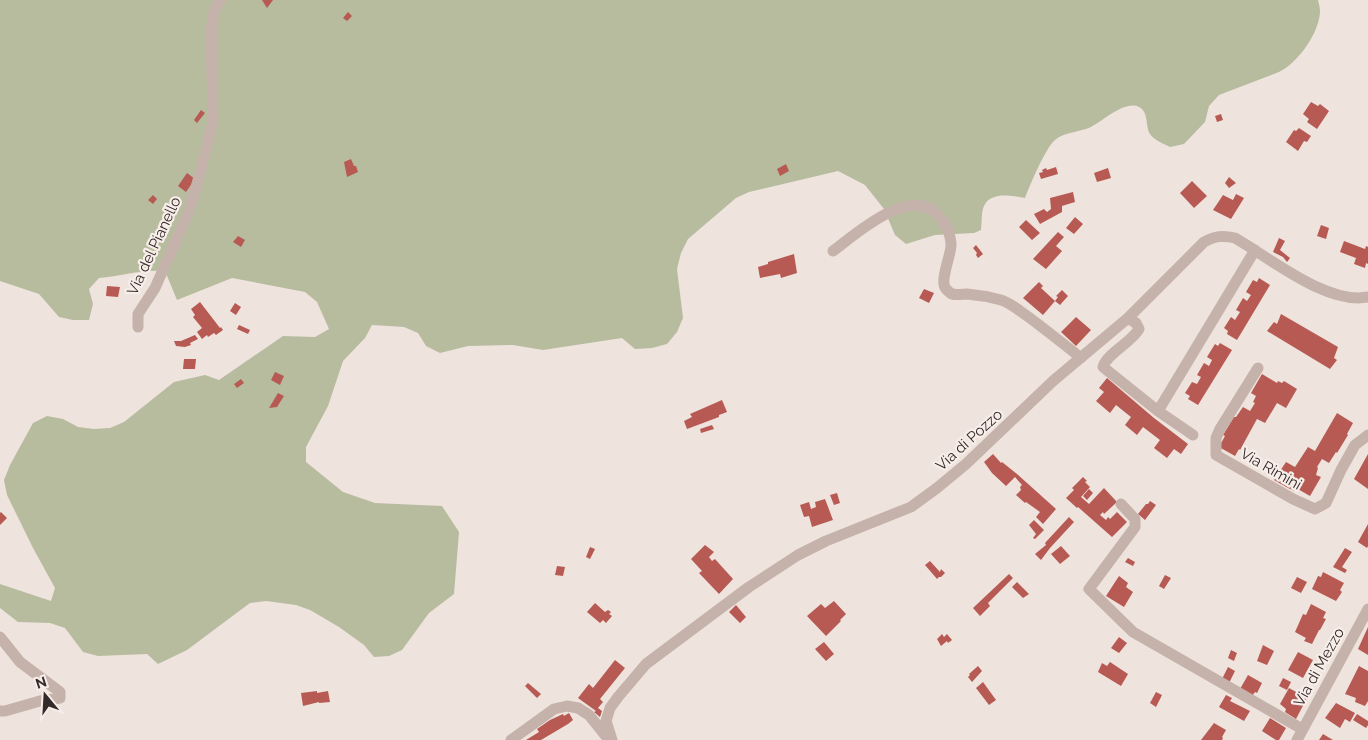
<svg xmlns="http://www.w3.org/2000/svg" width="1368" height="740" font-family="Raleway,sans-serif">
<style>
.green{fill:#b7bc9f}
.building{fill:#b75a53}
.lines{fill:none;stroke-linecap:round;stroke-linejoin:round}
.street{stroke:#c5b2aa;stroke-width:11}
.labels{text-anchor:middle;stroke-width:4.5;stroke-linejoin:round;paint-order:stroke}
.street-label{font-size:15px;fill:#342a29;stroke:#f7eee9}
</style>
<rect width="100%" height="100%" fill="#efe3dd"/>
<path class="green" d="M0 0H1318C1319 4 1320 8 1320 12 1319 33 1298 63 1279 72L1219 95 1209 106 1205 122 1184 144 1170 147C1164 144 1154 140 1150 134 1145 126 1149 112 1139 107 1125 100 1103 121 1091 127 1080 132 1064 132 1055 140 1046 147 1030 185 1025 198 1012 196 991 191 984 206 981 212 982 223 981 230L974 233 935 235 906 244 895 235 884 209 865 185 838 171 749 192 736 198 688 239 681 253 677 269 683 318 677 332 667 344 652 348 635 349 622 338 543 350 513 345 468 346 440 353 426 346 418 333 404 327 372 325 365 338 343 361 328 406 306 447V462L343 492 375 503 442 506 459 532 454 594 429 613 402 650 389 656 374 657 364 645 339 627 310 610 296 605 266 601 250 603 187 650 158 664 147 654 98 656 83 652 65 628 50 623 18 622 0 608V584L51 601 55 588 33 548 7 495 4 480 10 465 33 423 47 416 63 419 78 427 94 429 110 428 124 422 174 382 205 375 219 380 283 336 315 337 329 329 317 302 305 292 232 278 177 300 165 271C143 269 121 276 99 278L89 289 93 304 89 320H73L59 317 39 294 0 281Z"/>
<path class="building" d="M262 0H273L267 8Z
M348 12 352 16 347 21 343 18Z
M1311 102 1318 106 1320 104 1329 111 1317 129 1307 122 1309 119 1303 114Z
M201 110 205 113 197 123 194 120Z
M1221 114 1223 120 1217 122 1215 116Z
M1299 128 1311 136 1307 142 1304 141 1298 151 1286 142 1294 130 1296 131Z
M351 159 354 166H356L358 172 347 177 344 162Z
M786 164 789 171 780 176 777 169Z
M1056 167 1058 174 1041 179 1039 173 1043 172 1042 170 1046 168 1047 170Z
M1108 168 1111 178 1097 182 1094 173Z
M187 173 195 179 186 192 178 186Z
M1229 177 1236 183 1229 188 1225 183Z
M1192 181 1207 196 1194 208 1180 193Z
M1073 192 1075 202 1062 206V212L1040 224 1034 214 1044 209 1047 212 1051 209 1050 198Z
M1236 194 1244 198 1231 219 1213 210 1223 195 1233 200Z
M153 195 157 199 153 204 148 200Z
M1075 217 1083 224 1074 234 1066 228Z
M1026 220 1040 233 1032 240 1019 227Z
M1321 225 1329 228 1326 239 1317 236Z
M1058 232 1064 237 1056 246 1062 251 1046 269 1033 259Z
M238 236 245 240 241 247 233 242Z
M1279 238 1285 241 1280 250 1290 258 1287 262 1283 257 1273 252Z
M1344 241 1365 249 1366 246 1368 247V264L1366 263 1365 268 1354 264 1356 258 1340 252Z
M976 245 983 254 978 258 976 255 977 253 973 248Z
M794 254 797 273 781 278 780 274 760 278 758 267 768 264V262Z
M1259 278 1270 285 1237 340 1227 334 1228 331 1224 328 1231 317 1235 320 1240 312 1236 310 1243 298 1247 301 1251 295 1246 292 1253 280 1257 282Z
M1039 282 1043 286 1041 288 1055 301 1058 297 1056 296 1062 290 1068 296 1060 305 1055 301 1043 315 1023 298Z
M107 286 120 287 118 297 106 296Z
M924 289 934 293 929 303 919 298Z
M200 302 220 328 221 327 223 330 216 335 214 333 208 337 207 335 202 339 197 332 202 328 193 317 195 315 191 309Z
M235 303 241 307 236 315 230 311Z
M1281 314 1338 347 1334 358 1337 360 1330 369 1267 331 1274 322 1277 324Z
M1076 317 1091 330 1076 346 1061 332Z
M239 325 250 330 248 334 237 329Z
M195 335 198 339 190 343 191 345 185 347 176 346 174 341H181Z
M1220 343 1232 350 1198 405 1188 399 1190 396 1185 393 1192 382 1197 384 1201 377 1197 375 1204 363 1209 366 1212 360 1207 357 1215 344 1218 346Z
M184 359H196L195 369H183Z
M275 372 284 376 280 385 271 380Z
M1262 374 1277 383 1278 381 1282 383 1284 381 1297 389 1286 408 1277 403 1265 423 1257 419 1240 450 1239 449 1235 456 1219 447 1225 436 1223 435 1234 417H1236L1243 407 1250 411 1255 403 1253 402 1256 396 1251 393Z
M1107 378 1154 418 1188 444 1181 454 1174 449 1167 458 1154 448 1160 440 1143 427 1137 435 1125 425 1131 417 1116 405 1110 413 1096 401 1104 392 1099 388Z
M241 379 244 383 237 388 234 384Z
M278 393 284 396 277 407 269 408Z
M722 400 727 412 719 415V417L687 429 684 421 692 417 690 414Z
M1337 413 1353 423 1347 434 1348 435 1337 453 1336 452 1329 463 1322 459 1317 467 1318 468 1316 475 1321 477 1310 496 1296 488 1295 491 1288 488 1274 480 1286 462 1295 467 1308 447 1315 451Z
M712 425 714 429 701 433 700 429Z
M993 454 1001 463 1002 462 1017 474 1056 509 1043 524 1036 517 1040 512 1026 502 1025 503 1016 495 1021 490 1020 487 1022 485 1015 477 1006 486 992 473 984 462Z
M1368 454V489L1354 479Z
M1083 477 1087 481 1085 482 1090 487 1081 497 1089 504 1104 488 1117 502 1104 514 1103 512 1100 515 1106 520 1108 517 1110 519 1117 512 1127 522 1112 537 1078 507 1077 508 1066 498 1074 490 1072 488Z
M1089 489 1093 493 1087 500 1083 496Z
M837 493 840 503 834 505 830 495Z
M825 499 833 520 812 527 809 516 804 517 800 505 809 502 811 509 816 507 815 502Z
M1150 501 1156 505 1145 520 1138 514 1146 504H1148Z
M1 512 7 518 0 525V513Z
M1069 517 1074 522 1050 548 1041 560 1035 554 1046 545 1045 543Z
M1034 520 1044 530 1035 539 1033 538 1036 534 1029 525Z
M1368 524V546L1367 548 1358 542Z
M705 545 714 552 709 557 712 561 715 559 733 579 719 594 699 573 702 571 691 559Z
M1061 546 1070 556 1060 564 1051 554Z
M590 547 595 549 590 559 586 557Z
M1345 548 1352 552 1342 567 1347 570 1345 573 1333 567Z
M1128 558 1135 562 1133 566 1125 562Z
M930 561 940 572 941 569 945 573 941 577H939L937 579 925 565Z
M557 566 565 567 563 576 555 575Z
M1323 572 1344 583 1340 590 1342 592 1336 601 1312 589 1318 576 1321 577Z
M1009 574 1013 578 988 603 990 606 980 616 973 608Z
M1165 575 1171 578 1164 589 1159 586Z
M1119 576 1128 583 1126 587 1133 592 1124 607 1106 596Z
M1297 577 1307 582 1301 593 1291 588Z
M1017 582 1029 594 1023 598 1012 587Z
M834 601 846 614 840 620 841 621 826 636 807 616 821 604 825 608Z
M595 603 605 612 608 610 611 612 609 614 612 616 606 623 603 620 600 623 587 612Z
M1311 604 1326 612 1323 618 1326 619 1320 630H1319L1312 644 1304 641 1306 638 1295 632 1303 614 1306 615Z
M736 605 746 617 740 623 729 612Z
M1368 627V655L1358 649Z
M942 634 944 637 947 634 952 640 948 643 947 641 941 646 937 639Z
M1119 637 1127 643 1119 653 1111 648Z
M824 642 834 654 826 661 815 649Z
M1263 645 1274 651 1267 665 1257 661Z
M1231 650 1237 653 1234 661 1228 658Z
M1298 652 1313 660 1303 678 1288 670Z
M615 660 625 668 600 699 603 702 598 708 602 711 600 717 594 712 596 711 578 698 589 684 593 688Z
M1110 662 1128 674 1121 686 1098 672 1102 663 1107 666Z
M978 666 982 671 972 682 968 677 970 675 969 674Z
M1359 666 1368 671V701L1365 706 1355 702 1356 698 1345 694Z
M1228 667 1235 671 1229 683 1222 679Z
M1248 675 1262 683 1257 693 1255 692 1252 696 1240 689Z
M1283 678 1291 682 1287 690 1279 686Z
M983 682 996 700 989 705 976 688Z
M528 683 541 694 537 698 525 686Z
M1289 688 1307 698 1296 719 1285 712 1286 709 1280 704Z
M317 691V693L328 691 330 702 319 703V702L303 706 301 693Z
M1156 692 1162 695 1156 707 1150 703Z
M1226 695 1232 698 1230 701 1250 711 1244 721 1219 707Z
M1336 703 1355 713 1350 722 1345 719 1340 728 1325 718Z
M569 713 573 720 568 724 541 740H526L539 732 537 729 550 720 563 714 564 716Z
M1357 714 1368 721V725L1366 728 1353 720Z
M1270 718 1286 728 1279 740H1276L1262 731Z
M1214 723 1226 730 1222 737 1223 738 1222 740H1201Z
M1323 734 1333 740H1319Z"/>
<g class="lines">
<path class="street" d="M833 251C857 233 910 185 938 215 945 222 951 235 951 245 951 256 939 281 946 289 948 291 950 293 952 294 957 295 963 294 967 294 979 295 990 297 1001 300 1011 303 1021 312 1030 318 1047 331 1064 344 1081 358
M1128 318 1136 323 1139 329C1131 343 1106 354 1103 367L1158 411 1193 435
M138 327V314L155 288 187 216 197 184 213 122 211 31 214 12 220 0
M1258 368 1220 429 1216 438V455L1293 499 1315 509 1326 503 1341 470 1355 445 1368 435
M1158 411 1255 250
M1121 504 1135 519V527L1089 589 1133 632 1302 729
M0 637 20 662 60 692V698L40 701 5 711H0
M511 740 554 709 567 706 578 708 589 715 609 740
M612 740 606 721 610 708 618 697 646 664 749 587 798 555 826 541 911 507 937 488 966 464 1053 381 1128 318 1204 242C1215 236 1223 235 1235 238 1270 258 1327 305 1368 297
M1297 740 1368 609"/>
</g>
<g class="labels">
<g class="street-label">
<text transform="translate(154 246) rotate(-65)" y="5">Via del Pianello</text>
<text transform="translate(969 440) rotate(-42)" y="5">Via di Pozzo</text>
<text transform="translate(1271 469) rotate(30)" y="5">Via Rimini</text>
<text transform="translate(1319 667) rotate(-61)" y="5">Via di Mezzo</text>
</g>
</g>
<g transform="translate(45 695) rotate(342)" stroke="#f7eee9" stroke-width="4" paint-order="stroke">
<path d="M0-4L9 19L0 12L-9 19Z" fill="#342a29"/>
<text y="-8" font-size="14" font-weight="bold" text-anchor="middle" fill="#342a29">N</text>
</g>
</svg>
